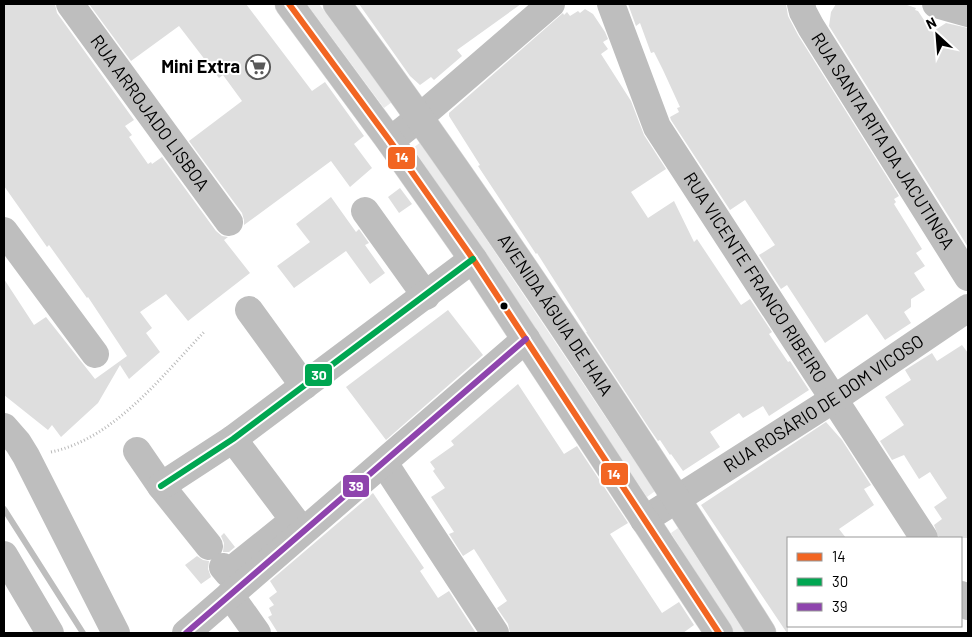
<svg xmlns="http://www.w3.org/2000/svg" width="972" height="637" font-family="Barlow,sans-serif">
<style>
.green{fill:#ebebeb}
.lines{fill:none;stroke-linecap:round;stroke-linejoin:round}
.stream{stroke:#bdbdbd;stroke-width:6}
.building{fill:#dedede}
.major-casing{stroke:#dbdbdb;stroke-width:29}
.path{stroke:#b9b9b9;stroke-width:3;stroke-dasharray:1 2.5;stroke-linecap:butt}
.minor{stroke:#bebebe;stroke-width:28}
.major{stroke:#bebebe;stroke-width:28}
.bus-1-casing{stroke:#fff;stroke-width:10}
.bus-2-casing{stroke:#fff;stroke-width:10}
.bus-3-casing{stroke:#fff;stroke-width:10}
.bus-1{stroke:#f26522;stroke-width:6}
.bus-2{stroke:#00a651;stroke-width:6}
.bus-3{stroke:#8e44ad;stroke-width:6}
.bus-dot{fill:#000;stroke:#fff;stroke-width:2}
.labels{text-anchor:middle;stroke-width:4;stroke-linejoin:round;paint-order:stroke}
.poi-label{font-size:18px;font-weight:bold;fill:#000;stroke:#fff;text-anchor:end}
.street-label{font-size:18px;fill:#000;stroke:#fff}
.line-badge{stroke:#fff;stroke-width:2}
.badge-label{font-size:14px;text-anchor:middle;font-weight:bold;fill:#fff}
</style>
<rect width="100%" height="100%" fill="#fff"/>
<path class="green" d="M307 4H319L392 102 384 108Z
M421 142 655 491 647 497 413 148Z
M678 528 745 633H734L671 533Z"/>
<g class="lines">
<path class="stream" d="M4 509 83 633"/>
</g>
<path class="building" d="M4 4H55L57 13 134 120 125 126 132 135 129 137 148 164 151 162 152 164 162 157 216 231 222 236 228 237 224 240 250 273 188 321 166 294 140 312 152 328 146 333 160 352 129 379 120 365 98 403 61 437 52 425 48 430 4 395V279L34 325 46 317 95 379 127 356 88 297 87 298 49 245 47 247 4 186Z
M89 4H246L312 91 325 82 364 136 354 144 372 168 350 187 331 161 244 225V220L242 213 189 141 242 101 223 75 219 78 179 26 131 61Z
M359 4H521L457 50 462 56 434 80 431 77 420 85 410 76Z
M628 4H786L788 16 798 35 899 196 894 199 896 202 894 204 922 249 916 253 925 266 914 273 925 290 911 299V307L904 312 911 323 885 340 867 314 825 343 787 285 781 289 759 255 775 245 745 200 730 210 671 120 670 117 679 112 677 108 680 107 663 70 654 52 651 53 640 23 636 26Z
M836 4H904L916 8 915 10 918 11 932 32 946 23 968 28V247L829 26 831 12Z
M585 9 593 14 605 32 608 39 603 42 608 49 601 54 631 101 644 135 666 169 631 192 648 218 674 201 694 242 697 239 741 305 750 299 772 332 769 334 788 362 790 361 809 390 769 416 763 406 743 418 739 413 710 432 720 447 683 471 671 454 670 455 660 440 658 441 649 428 586 332H587L537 253 536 254 478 166 480 165 449 116V113L563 13 564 15 567 12 570 16 578 11 580 13Z
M400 188 412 204 399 213 388 197Z
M331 197 356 232 359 229 369 243 365 245 385 273 370 284 346 251 294 288 277 266 310 242 296 224Z
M448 310 483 355 386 440 346 387Z
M962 345 968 353V538H939L934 525 942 519 934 507 947 498 930 472 919 479 904 455 892 460 880 441 904 425 885 397 911 380 905 370 932 353 937 361Z
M518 384 564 454 577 446 628 523 610 534 662 613 679 602 694 625 683 633H510L508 624 497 608 507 601 474 549 463 556 449 534 454 532 431 497 445 488 433 471 435 469 430 462 454 445 451 441Z
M826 422 842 440 871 485 864 489 874 505 839 529 846 538H788V633H787L701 505Z
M373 493 424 568 420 571 438 598 449 591 476 633H278L268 617 272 615 269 608 274 605 269 598 277 592 270 581Z
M224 533 235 547 229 552H223L224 543 221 536Z
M197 556 203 560 209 561 208 569 211 577 201 584 185 565Z"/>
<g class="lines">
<defs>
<g id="major">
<path d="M289 4 390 141 473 259 719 633"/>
<path id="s5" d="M337 4C487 207 627 419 762 633"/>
</g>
</defs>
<use href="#major" class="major-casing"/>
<path class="path" d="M51 452C114 439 162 376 204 332"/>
<g class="minor">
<path id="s1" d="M70 4 229 222"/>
<path id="s2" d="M611 4 657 127 924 538"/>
<path id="s3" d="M801 4 803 12 811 27 968 277"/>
<path d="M936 4 968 13"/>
<path d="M390 141 420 117 551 4"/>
<path d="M365 211 426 296"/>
<path d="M4 231 95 354"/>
<path d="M249 310 304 386"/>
<path d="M4 427 18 443 26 456 116 633"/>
<path d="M137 451 161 486 209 546"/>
<path d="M384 463 495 633"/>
<path d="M161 486 233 439 473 259"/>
<path id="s4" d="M644 520 834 399 968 308"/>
<path d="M4 555 50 633"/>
<path d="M223 567 228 573 294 520 233 439"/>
<path d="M230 595 257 633"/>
<path d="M961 595 968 606"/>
<path d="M186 633 526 339"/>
</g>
<use href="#major" class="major"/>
<defs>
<path id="bus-1" d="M289 4 390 141 473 259 719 633"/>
<path id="bus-2" d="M161 486 233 439 473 259"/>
<path id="bus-3" d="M186 633 526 339"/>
</defs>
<use href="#bus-1" class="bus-1-casing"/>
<use href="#bus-2" class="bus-2-casing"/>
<use href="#bus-3" class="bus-3-casing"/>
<use href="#bus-1" class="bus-1"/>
<use href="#bus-2" class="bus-2"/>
<use href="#bus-3" class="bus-3"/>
</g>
<defs>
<symbol id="supermarket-ring" viewBox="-11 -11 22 22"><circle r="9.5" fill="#fff" stroke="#595959" stroke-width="1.5"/><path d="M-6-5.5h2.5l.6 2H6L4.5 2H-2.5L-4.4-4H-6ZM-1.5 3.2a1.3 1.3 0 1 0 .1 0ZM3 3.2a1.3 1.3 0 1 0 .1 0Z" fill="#595959"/></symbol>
</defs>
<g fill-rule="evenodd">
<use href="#supermarket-ring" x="244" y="53" width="28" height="28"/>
</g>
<circle class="bus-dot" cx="504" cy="306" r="4.5"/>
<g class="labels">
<g class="poi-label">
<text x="240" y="73">Mini Extra</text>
</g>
<g class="street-label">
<text dy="6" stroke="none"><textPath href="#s1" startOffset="135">RUA ARROJADO LISBOA</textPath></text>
<text dy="6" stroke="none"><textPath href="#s3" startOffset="160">RUA SANTA RITA DA JACUTINGA</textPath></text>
<text dy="6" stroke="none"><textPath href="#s2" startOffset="311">RUA VICENTE FRANCO RIBEIRO</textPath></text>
<text dy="6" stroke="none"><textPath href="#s5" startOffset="380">AVENIDA ÁGUIA DE HAIA</textPath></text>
<text dy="6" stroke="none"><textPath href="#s4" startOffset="214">RUA ROSÁRIO DE DOM VICOSO</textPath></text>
</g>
</g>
<g class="line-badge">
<rect x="387" y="146" width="29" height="24" rx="5" fill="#f26522"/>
<rect x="304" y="363" width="29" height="24" rx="5" fill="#00a651"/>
<rect x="600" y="462" width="29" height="24" rx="5" fill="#f26522"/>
<rect x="342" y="474" width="28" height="24" rx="5" fill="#8e44ad"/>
</g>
<g class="badge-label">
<text x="402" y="162">14</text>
<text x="319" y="380">30</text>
<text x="614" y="479">14</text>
<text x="356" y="491">39</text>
</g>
<rect width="972" height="637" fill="none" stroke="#000000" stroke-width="10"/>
<rect x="787" y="537" width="175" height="90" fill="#ffffff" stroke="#999999"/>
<rect x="797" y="553" width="25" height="8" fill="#f26522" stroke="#999999"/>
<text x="832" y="562" font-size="15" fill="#000000">14</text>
<rect x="797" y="578" width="25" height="8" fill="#00a651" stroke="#999999"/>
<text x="832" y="587" font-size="15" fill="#000000">30</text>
<rect x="797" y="603" width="25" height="8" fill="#8e44ad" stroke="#999999"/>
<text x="832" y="612" font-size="15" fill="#000000">39</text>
<g transform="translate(937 35) rotate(334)" stroke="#ffffff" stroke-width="4" paint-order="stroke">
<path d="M0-4L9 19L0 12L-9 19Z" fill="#000000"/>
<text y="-8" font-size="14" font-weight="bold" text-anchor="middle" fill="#000000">N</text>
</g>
</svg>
